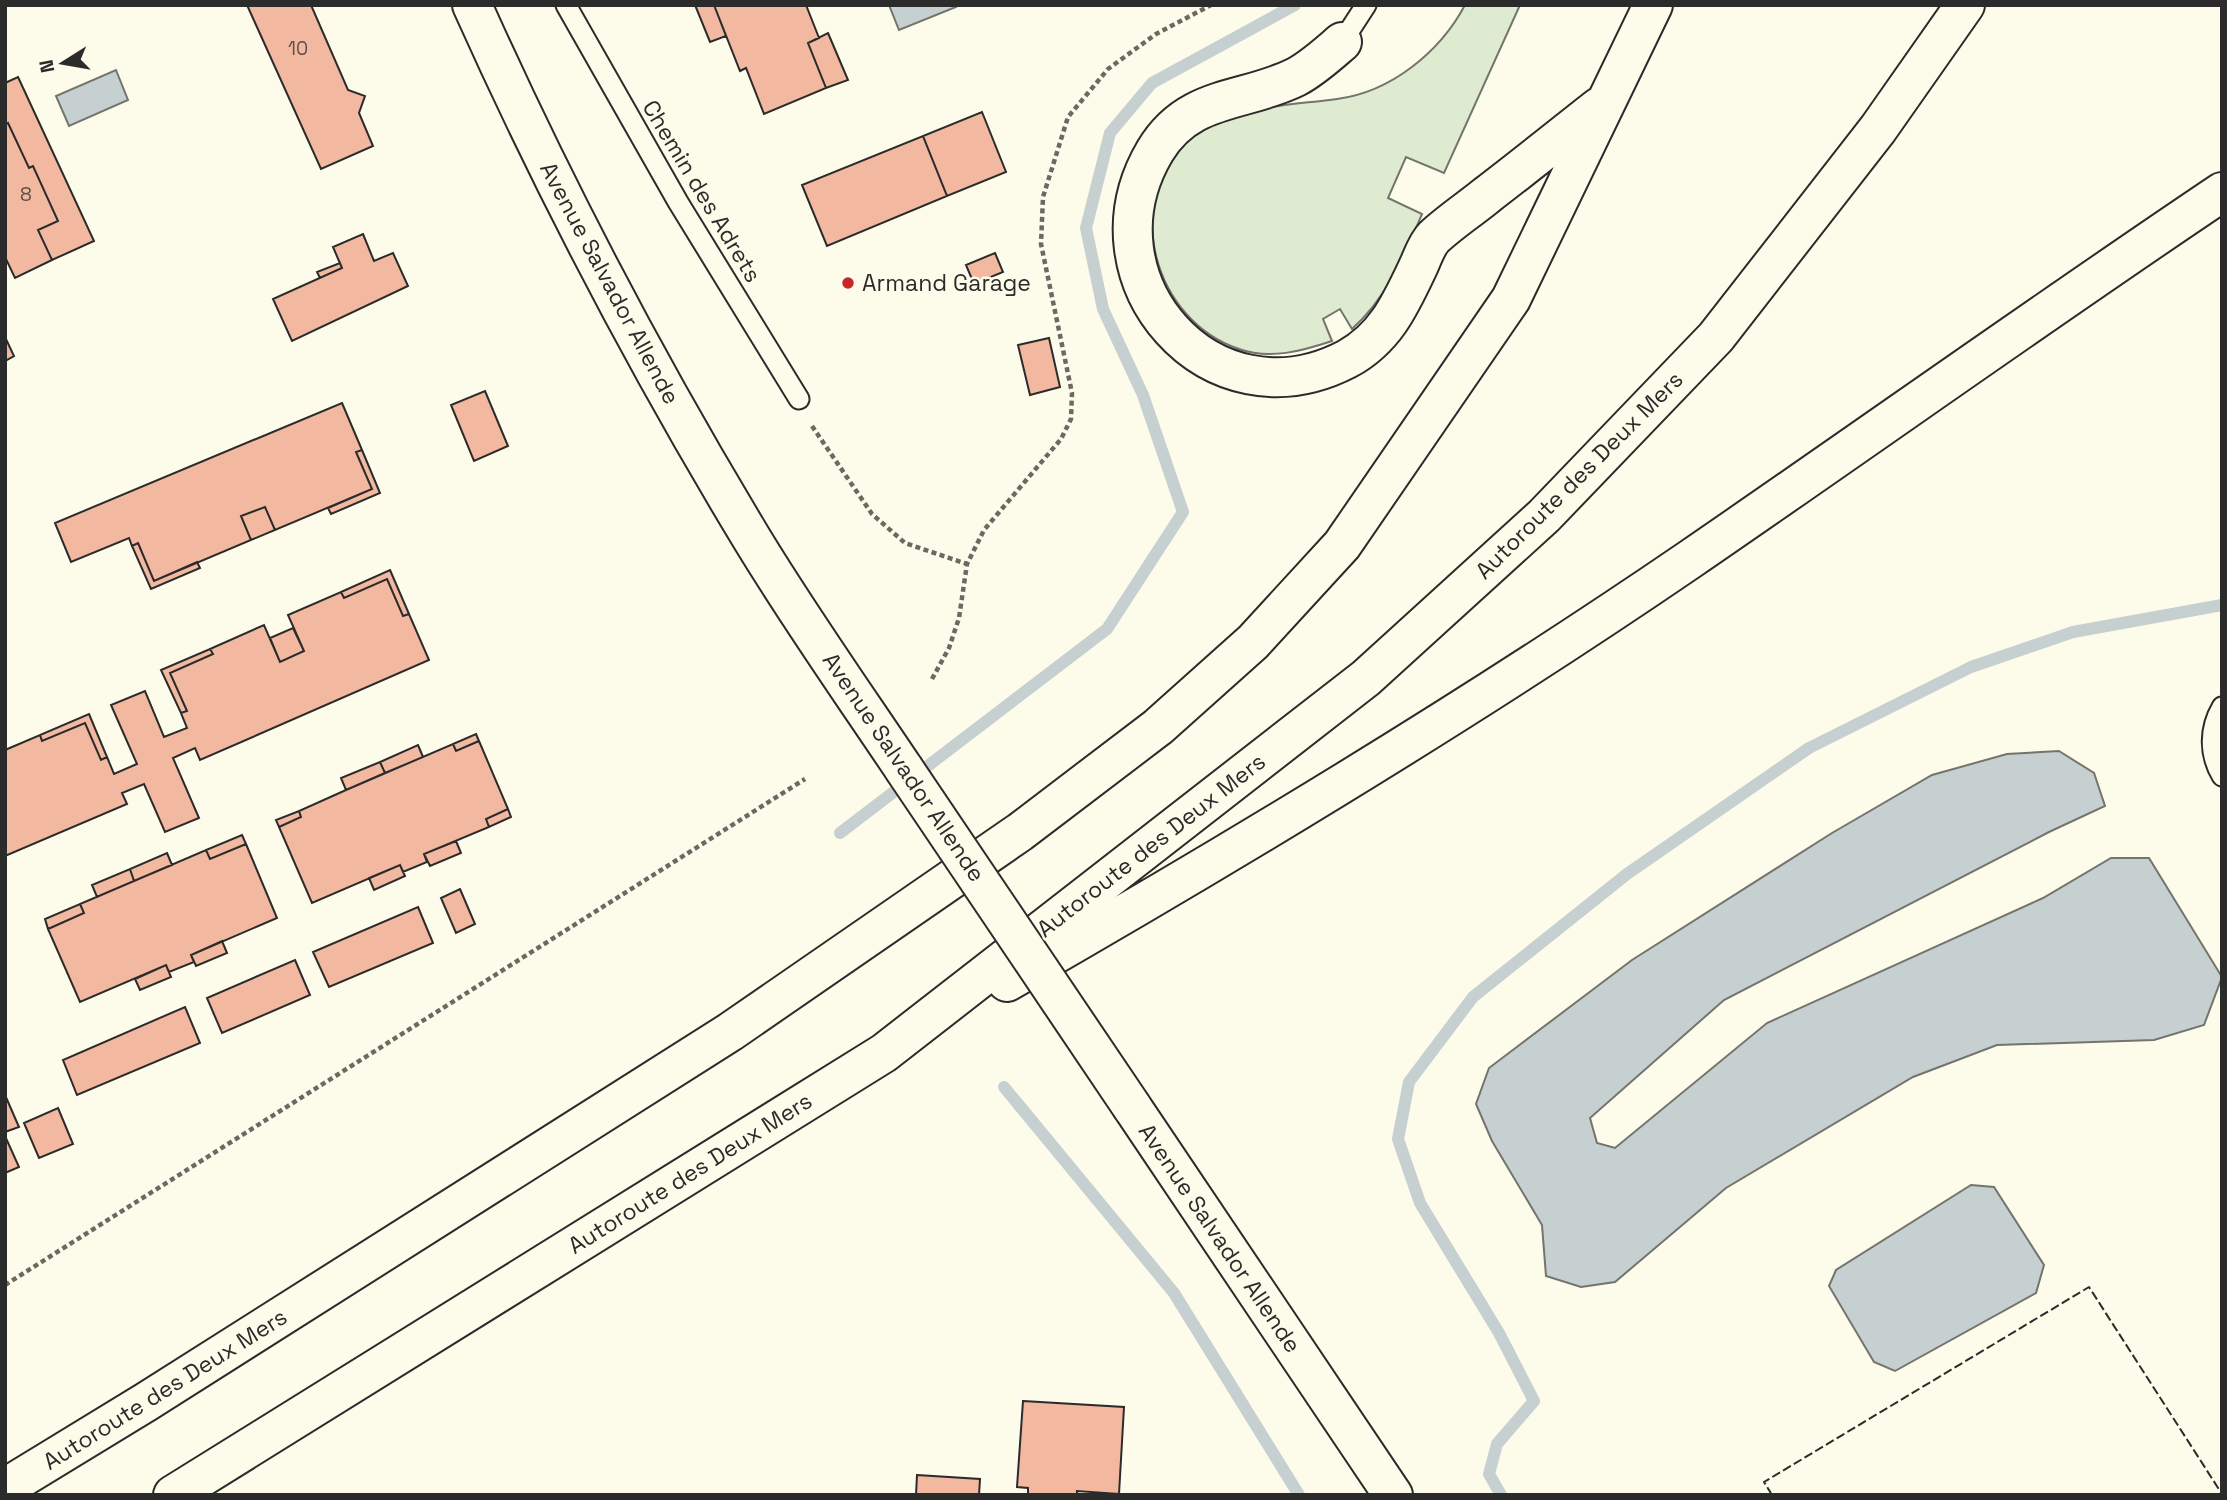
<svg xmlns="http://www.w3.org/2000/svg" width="2227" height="1500" font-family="'Space Grotesk',sans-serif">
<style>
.green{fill:#deebd1;stroke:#74746e;stroke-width:2}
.water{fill:#c7d0d0;stroke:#74746e;stroke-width:2}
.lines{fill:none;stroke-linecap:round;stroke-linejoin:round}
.stream{stroke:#c7d0d0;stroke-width:12}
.building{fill:#f2b8a0;stroke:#2b2b2b;stroke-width:2}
.service-casing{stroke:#2b2b2b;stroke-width:23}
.tertiary-casing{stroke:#2b2b2b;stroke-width:42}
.motorway-casing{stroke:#2b2b2b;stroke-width:42}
.path{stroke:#6a6964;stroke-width:4.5;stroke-dasharray:5 3.5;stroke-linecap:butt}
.service{stroke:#fdfbea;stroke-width:19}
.tertiary{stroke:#fdfbea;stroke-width:38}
.motorway{stroke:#fdfbea;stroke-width:38}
.tertiary-bridge-casing{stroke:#2b2b2b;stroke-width:42;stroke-linecap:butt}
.tertiary-bridge{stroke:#fdfbea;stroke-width:38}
.fence{stroke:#2b2b2b;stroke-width:2;stroke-dasharray:9 3.5;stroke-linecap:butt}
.poi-dot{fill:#c62828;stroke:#fdfbea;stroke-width:2.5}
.labels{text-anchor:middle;stroke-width:5;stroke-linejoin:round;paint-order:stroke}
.number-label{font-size:19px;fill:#5d4e48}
.street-label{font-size:23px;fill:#2b2b2b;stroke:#fdfbea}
.poi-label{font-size:23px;fill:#2b2b2b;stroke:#fdfbea;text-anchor:start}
</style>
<rect width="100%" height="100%" fill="#fdfbea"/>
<path class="green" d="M1465 5H1520L1444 173 1406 157 1388 198 1422 214C1404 256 1387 298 1352 329L1340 309 1323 319 1332 341C1302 351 1270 360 1239 349 1155 321 1121 205 1187 141 1199 129 1218 122 1233 117 1268 104 1302 104 1337 99 1391 92 1440 52 1465 5Z"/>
<path class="water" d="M889 5H955L956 7 899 30Z
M116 70 128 100 69 126 56 96Z
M2059 751 2094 773 2105 806 2049 832 1724 1000 1590 1118 1597 1143 1615 1148 1767 1023 2043 898 2111 858H2149L2222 977 2204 1025 2154 1040 1997 1045 1913 1077 1726 1188 1615 1282 1581 1287 1546 1276 1542 1225 1492 1141 1476 1104 1489 1068 1632 960 1832 833 1932 775 2007 754Z
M1971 1185 1994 1187 2044 1265 2036 1293 1895 1371 1874 1362 1829 1286 1836 1270Z"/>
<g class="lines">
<path class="stream" d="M840 833 1107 629 1183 512 1143 395 1103 309 1086 228 1110 133 1152 83 1295 5
M1004 1087 1174 1293 1299 1495
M1501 1495 1489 1474 1497 1444 1534 1401 1499 1333 1420 1203 1398 1139 1409 1082 1473 997 1627 874 1809 748 1971 667 2073 632 2222 605"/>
</g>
<path class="building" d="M247 5H311L348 90 365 96 359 113 373 146 321 169Z
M695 5H714L726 36 710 42Z
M714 5H806L819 38 808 43 826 88 764 114 746 68 740 71Z
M828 33 848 80 826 88 808 43Z
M18 77 94 241 52 260 38 230 58 221 33 166 29 168 8 123 5 125V83Z
M982 112 1006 172 947 196 923 136Z
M8 123 29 168 33 166 58 221 38 230 52 260 15 278 5 257V125Z
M923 136 947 196 827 246 802 185Z
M363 234 374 261 393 253 408 286 292 341 273 299 342 268 333 247Z
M995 253 1003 272 974 284 966 265Z
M340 263 342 268 320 278 317 272Z
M5 337 14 356 5 361Z
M1049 338 1060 387 1030 395 1018 345Z
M485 391 508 446 474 461 451 405Z
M342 403 362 450 356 452 372 489 275 530 265 507 241 516 251 540 154 581 138 543 132 546 129 538 71 562 55 523Z
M362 450 380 493 331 514 328 508 372 489 356 452Z
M265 507 275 530 251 540 241 516Z
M138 543 154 581 197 562 200 568 151 589 132 546Z
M390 570 409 614 403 616 387 579 344 598 341 592Z
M387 579 403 616 409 614 429 660 200 760 195 748 173 758 199 818 165 832 144 784 122 793 127 804 5 856V750L40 735 42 741 85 723 101 760 107 757 114 774 137 764 111 705 145 691 164 737 187 728 181 713 187 711 170 673 213 654 210 649 264 625 280 662 304 651 288 615 341 592 344 598Z
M293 628 304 651 280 662 270 638Z
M210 649 213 654 170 673 187 711 181 713 161 670Z
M89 714 107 757 101 760 85 723 42 741 40 735Z
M476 734 479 741 456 751 453 744Z
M479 741 508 809 486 819 489 827 424 854 427 862 403 872 400 865 312 903 279 827 301 817 299 811 346 790 453 744 456 751Z
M418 745 423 757 385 773 380 762Z
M380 762 385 773 346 790 341 778Z
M508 809 511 817 489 827 486 819Z
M299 811 301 817 279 827 276 820Z
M242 835 246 844 210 859 206 850Z
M456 841 461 853 430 866 424 854Z
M246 844 277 918 191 955 194 962 169 972 166 965 80 1002 48 929 84 913 80 904 134 881 206 850 210 859Z
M167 853 172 865 134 881 130 869Z
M400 865 405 876 374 890 369 878Z
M130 869 134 881 97 897 92 885Z
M460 889 475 924 456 933 441 898Z
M80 904 84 913 48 929 45 919Z
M418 907 433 943 329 987 313 952Z
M222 941 227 953 196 966 191 955Z
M295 960 310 995 222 1033 207 998Z
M166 965 171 977 140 990 135 979Z
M185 1007 200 1043 77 1095 63 1060Z
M5 1095 19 1127 5 1132Z
M58 1108 73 1144 39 1158 24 1123Z
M5 1136 19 1167 5 1173Z
M1023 1401 1124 1407 1119 1494 1077 1491V1495H1028V1488L1017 1487Z
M917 1475 980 1479 979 1495H916Z"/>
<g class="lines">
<defs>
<path id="service" d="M566 5 678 202 799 399
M1342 42 1366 5
M2222 707C2209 729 2209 754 2222 776"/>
<path id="tertiary" d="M472 5C554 188 648 367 752 539 800 618 853 693 904 769
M1132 1107 1393 1495"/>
<path id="motorway" d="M1342 42C1328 54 1313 68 1296 77 1244 103 1189 94 1155 151 1079 279 1211 430 1347 359 1386 338 1401 303 1419 265 1423 256 1427 244 1434 237 1450 222 1470 209 1487 195 1525 166 1562 136 1599 107
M1007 982C1239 849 1468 711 1689 560 1867 438 2043 312 2222 192
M5 1488 146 1402 730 1032 1020 832 1158 727 1253 642 1342 545 1511 299 1653 5
M173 1495 884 1053 1366 678 1544 516 1716 337 1878 129 1965 5"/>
</defs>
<use href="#service" class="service-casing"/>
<use href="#tertiary" class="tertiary-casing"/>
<use href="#motorway" class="motorway-casing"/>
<path class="path" d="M812 426 872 514 905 543 967 564
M932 679 949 648 959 618 967 564 984 530 1061 439 1071 419 1072 393 1041 244 1043 197 1068 117 1108 69 1156 34 1211 5
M5 1285 805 779"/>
<use href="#service" class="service"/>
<use href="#tertiary" class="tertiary"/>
<use href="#motorway" class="motorway"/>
<defs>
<path id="tertiary-bridge" d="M904 769 1132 1107"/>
</defs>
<use href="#tertiary-bridge" class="tertiary-bridge-casing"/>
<use href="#tertiary-bridge" class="tertiary-bridge"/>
<path class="fence" d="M1772 1495 1764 1482 2089 1287 2222 1494"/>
</g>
<circle class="poi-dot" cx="848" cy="283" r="7"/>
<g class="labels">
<g class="number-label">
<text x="298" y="55">10</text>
<text x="26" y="201">8</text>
</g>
<g class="street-label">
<text transform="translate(702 191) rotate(59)" y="8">Chemin des Adrets</text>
<text transform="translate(610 283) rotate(62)" y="8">Avenue Salvador Allende</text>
<text transform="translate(1579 475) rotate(-45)" y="8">Autoroute des Deux Mers</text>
<text transform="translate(904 767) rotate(56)" y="8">Avenue Salvador Allende</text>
<text transform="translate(1151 845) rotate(-38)" y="8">Autoroute des Deux Mers</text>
<text transform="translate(690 1173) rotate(-32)" y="8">Autoroute des Deux Mers</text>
<text transform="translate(1220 1238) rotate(56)" y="8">Avenue Salvador Allende</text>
<text transform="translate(165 1389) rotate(-32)" y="8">Autoroute des Deux Mers</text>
</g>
<g class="poi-label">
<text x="862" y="291">Armand Garage</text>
</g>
</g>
<rect width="2227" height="1500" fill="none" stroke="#2b2b2b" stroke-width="14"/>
<g transform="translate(63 63) rotate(259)" stroke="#fdfbea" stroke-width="5" paint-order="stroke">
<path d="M0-5L12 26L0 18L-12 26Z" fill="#2b2b2b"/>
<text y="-10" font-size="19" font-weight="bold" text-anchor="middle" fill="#2b2b2b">N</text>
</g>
</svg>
